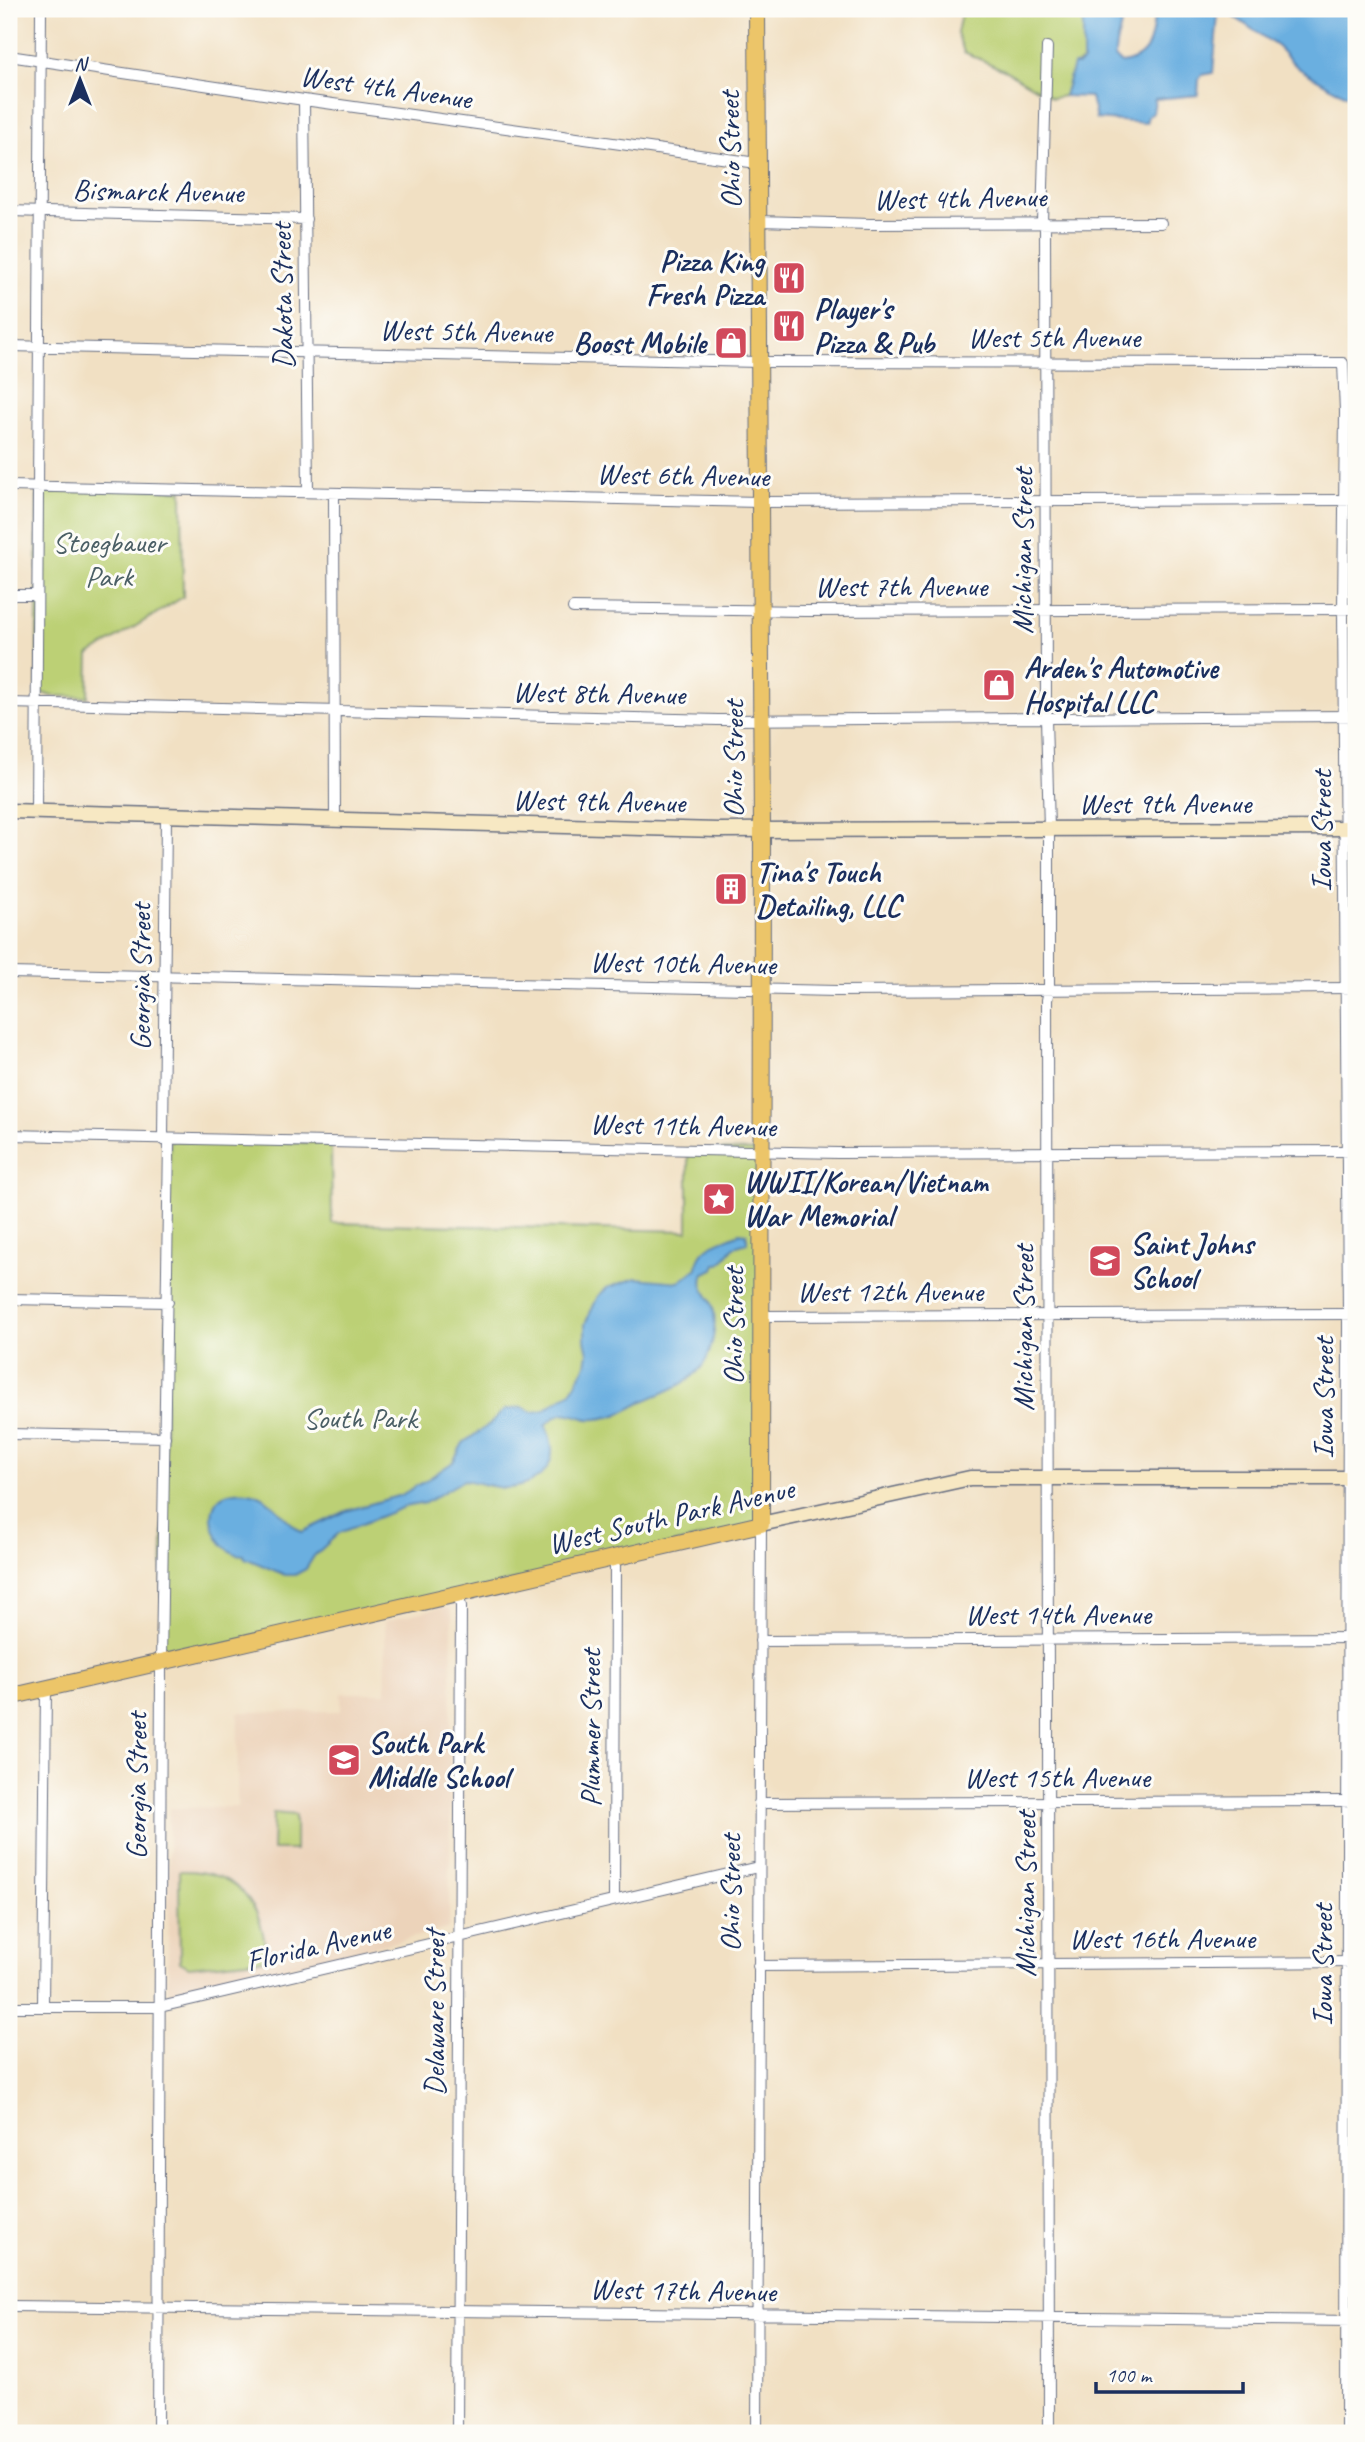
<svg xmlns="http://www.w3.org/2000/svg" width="1365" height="2442" font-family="Caveat,sans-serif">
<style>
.built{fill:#ecd3ba}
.green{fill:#bcd074;stroke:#6c8069;stroke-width:2}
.water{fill:#6aafe0;stroke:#426f9f;stroke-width:2}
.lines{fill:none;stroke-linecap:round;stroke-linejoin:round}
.street-casing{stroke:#666d81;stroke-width:12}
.secondary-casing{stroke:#666d81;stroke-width:17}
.primary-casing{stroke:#666d81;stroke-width:18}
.street{stroke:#fff;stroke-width:10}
.secondary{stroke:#f7e8c3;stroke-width:14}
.primary{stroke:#ecc569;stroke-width:16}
.labels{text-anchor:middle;stroke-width:6;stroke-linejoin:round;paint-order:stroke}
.street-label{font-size:30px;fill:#1b2f5e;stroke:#fdfcf7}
.poi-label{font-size:30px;font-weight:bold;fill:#1b2f5e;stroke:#fdfcf7;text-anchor:start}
.park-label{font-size:30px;fill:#4b5f65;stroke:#fdfcf7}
</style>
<rect width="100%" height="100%" fill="#fdfcf7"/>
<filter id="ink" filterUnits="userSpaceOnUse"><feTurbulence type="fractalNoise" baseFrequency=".0143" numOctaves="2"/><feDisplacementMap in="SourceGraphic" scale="14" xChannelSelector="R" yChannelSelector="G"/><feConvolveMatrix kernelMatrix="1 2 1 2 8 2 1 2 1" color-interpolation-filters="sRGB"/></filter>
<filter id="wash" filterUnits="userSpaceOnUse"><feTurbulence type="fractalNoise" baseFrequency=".00686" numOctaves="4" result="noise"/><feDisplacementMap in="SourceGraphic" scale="28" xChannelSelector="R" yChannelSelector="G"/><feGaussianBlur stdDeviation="1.57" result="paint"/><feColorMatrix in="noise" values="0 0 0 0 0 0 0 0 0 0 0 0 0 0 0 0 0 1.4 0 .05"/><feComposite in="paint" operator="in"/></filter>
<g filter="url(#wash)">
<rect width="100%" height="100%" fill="#f1e0c3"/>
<path class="built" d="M442 1607 450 1609 452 1614 449 1925 447 1929 175 1995 170 1993 168 1989 169 1808 237 1807 238 1712 341 1711V1693H386L385 1621Z"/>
<path class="green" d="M962 9H1083V61L1073 66 1064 96 1052 98 1006 71 964 52 957 33Z
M37 486 182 490 183 597 89 655 88 697 51 696 37 691Z
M170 1140 331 1143 332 1223 688 1231V1150L761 1151 760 1524 161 1662Z
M273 1813 295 1815V1850H272Z
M179 1871C237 1869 264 1903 266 1959L189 1967 180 1962Z"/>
<path class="water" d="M1083 9H1124C1123 26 1114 41 1115 57L1121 63C1153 59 1152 34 1155 9H1223L1218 14 1213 73 1201 75 1199 79 1198 95 1155 99 1153 113 1148 116 1146 123 1096 119 1091 97 1064 96 1073 65H1078L1083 61Z
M1223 9H1356V99L1334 89 1298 68 1278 47Z
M739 1233 747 1234V1243L734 1247 720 1264H716L714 1269 704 1273C698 1288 709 1294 713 1307 717 1323 713 1346 706 1360 694 1383 666 1391 644 1401 633 1407 623 1414 610 1417 602 1418 592 1421 584 1418 565 1412 561 1410 546 1425 549 1434 553 1443 552 1453 550 1479 519 1491 497 1487 486 1485 475 1482 464 1480L425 1503 404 1507 339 1533 314 1556 306 1569 295 1575H285L245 1558 244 1555C214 1556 195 1496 234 1492 242 1491 253 1492 261 1496 272 1501 288 1523 302 1532L346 1511 401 1495 425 1481 453 1462 463 1443 490 1424 504 1410 522 1407 532 1412 542 1411 571 1392 586 1365 588 1353 585 1340V1324L598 1296 607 1288 636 1278 679 1282 697 1268C698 1244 722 1242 739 1233Z"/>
</g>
<g filter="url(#ink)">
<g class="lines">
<defs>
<path id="street" d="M9 56 304 100 757 163
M304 100 308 492
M9 211 306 219
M758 221 870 224 1161 223
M1042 222 1047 47
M1045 222 1046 718 1049 829V990L1047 1000 1049 2433
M9 346 759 362 1343 363 1345 412 1343 609 1348 1314 1346 2433
M9 486 760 502 1356 500
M334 493 335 821
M9 595H36
M573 608 805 611 1356 609
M9 703 718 720 1356 716
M36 812 41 9
M9 973 837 991 1356 988
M9 1135 838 1153 1356 1151
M163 1140 166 815
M9 1299 168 1302
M761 1316 1356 1314
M9 1434 165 1437
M760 1641 1356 1638
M759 1803 1356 1801
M614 1900 615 1557
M758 1966 1356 1962
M9 2007H160L758 1867
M43 2007 46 1688
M9 2306 1356 2321
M158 2433 161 1662 169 1140
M457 2433 461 1606 458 1593
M757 2433 761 1524"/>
<path id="secondary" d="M9 811 718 830 1356 828
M761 1524 970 1478H1356"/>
<path id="primary" d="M9 1697 761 1524 762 830 757 9"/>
</defs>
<use href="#street" class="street-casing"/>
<use href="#secondary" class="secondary-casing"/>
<use href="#primary" class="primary-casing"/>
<use href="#street" class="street"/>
<use href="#secondary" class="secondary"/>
<use href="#primary" class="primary"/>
</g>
</g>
<defs>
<symbol id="restaurant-square" viewBox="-11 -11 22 22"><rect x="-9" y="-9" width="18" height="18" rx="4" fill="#d1495b" stroke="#fdfcf7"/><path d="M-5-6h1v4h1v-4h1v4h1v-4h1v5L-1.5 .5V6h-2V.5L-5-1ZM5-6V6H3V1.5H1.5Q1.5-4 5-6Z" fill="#fff"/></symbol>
<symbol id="shop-square" viewBox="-11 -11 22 22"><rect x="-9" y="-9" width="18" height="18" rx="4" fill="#d1495b" stroke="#fdfcf7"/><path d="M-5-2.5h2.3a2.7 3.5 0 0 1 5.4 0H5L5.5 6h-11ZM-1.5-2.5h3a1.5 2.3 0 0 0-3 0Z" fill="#fff"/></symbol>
<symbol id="building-square" viewBox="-11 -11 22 22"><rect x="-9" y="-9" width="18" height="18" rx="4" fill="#d1495b" stroke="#fdfcf7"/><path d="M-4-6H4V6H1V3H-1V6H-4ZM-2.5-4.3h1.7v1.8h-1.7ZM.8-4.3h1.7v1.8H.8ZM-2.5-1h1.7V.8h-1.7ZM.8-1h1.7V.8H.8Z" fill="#fff"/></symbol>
<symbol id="sight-square" viewBox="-11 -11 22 22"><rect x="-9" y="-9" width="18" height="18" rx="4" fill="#d1495b" stroke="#fdfcf7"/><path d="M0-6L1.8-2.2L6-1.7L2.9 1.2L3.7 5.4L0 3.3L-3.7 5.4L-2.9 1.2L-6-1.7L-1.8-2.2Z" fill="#fff"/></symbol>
<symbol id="school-square" viewBox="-11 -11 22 22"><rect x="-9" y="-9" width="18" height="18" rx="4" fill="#d1495b" stroke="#fdfcf7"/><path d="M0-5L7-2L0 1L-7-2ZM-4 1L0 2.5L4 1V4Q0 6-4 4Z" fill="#fff"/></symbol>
</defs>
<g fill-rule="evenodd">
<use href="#restaurant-square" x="770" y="259" width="38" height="38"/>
<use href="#restaurant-square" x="770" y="307" width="38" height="38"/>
<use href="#shop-square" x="712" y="324" width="38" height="38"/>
<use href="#shop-square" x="980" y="666" width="38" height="38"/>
<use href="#building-square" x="712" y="870" width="38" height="38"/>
<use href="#sight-square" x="700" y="1180" width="38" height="38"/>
<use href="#school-square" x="1086" y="1242" width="38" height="38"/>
<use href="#school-square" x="325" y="1741" width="38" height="38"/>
</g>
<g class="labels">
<g class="street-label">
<text transform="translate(386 87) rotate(8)" y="10">West 4th Avenue</text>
<text transform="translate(730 150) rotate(-91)" y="10">Ohio Street</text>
<text transform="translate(158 191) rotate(1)" y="10">Bismarck Avenue</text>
<text transform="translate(960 198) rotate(-1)" y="10">West 4th Avenue</text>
<text transform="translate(282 296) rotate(-91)" y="10">Dakota Street</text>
<text transform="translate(466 331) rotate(1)" y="10">West 5th Avenue</text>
<text x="1054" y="347">West 5th Avenue</text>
<text transform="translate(683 475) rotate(1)" y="10">West 6th Avenue</text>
<text transform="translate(1022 551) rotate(-90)" y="10">Michigan Street</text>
<text x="901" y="596">West 7th Avenue</text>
<text transform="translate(599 693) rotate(1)" y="10">West 8th Avenue</text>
<text transform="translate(733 759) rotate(-90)" y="10">Ohio Street</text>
<text transform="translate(599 801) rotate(1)" y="10">West 9th Avenue</text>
<text x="1165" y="813">West 9th Avenue</text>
<text transform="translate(1321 831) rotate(-90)" y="10">Iowa Street</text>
<text transform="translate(683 963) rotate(1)" y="10">West 10th Avenue</text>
<text transform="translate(140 977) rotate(-90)" y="10">Georgia Street</text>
<text transform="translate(683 1125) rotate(1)" y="10">West 11th Avenue</text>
<text x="890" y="1301">West 12th Avenue</text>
<text transform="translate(733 1326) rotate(-90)" y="10">Ohio Street</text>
<text transform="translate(1023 1328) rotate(-90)" y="10">Michigan Street</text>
<text transform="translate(1323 1398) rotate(-90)" y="10">Iowa Street</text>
<text transform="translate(671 1516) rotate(-13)" y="10">West South Park Avenue</text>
<text x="1058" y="1624">West 14th Avenue</text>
<text transform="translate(590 1728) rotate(-90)" y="10">Plummer Street</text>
<text x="1057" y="1787">West 15th Avenue</text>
<text transform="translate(136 1786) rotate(-90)" y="10">Georgia Street</text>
<text transform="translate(730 1893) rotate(-90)" y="10">Ohio Street</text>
<text transform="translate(1025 1894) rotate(-90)" y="10">Michigan Street</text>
<text x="1162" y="1948">West 16th Avenue</text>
<text transform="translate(318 1945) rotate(-13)" y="10">Florida Avenue</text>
<text transform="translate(1322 1965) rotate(-90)" y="10">Iowa Street</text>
<text transform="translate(434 2013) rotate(-90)" y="10">Delaware Street</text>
<text transform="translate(683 2290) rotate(1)" y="10">West 17th Avenue</text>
</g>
<g class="poi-label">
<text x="764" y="271" text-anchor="end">Pizza King<tspan x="764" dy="34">Fresh Pizza</tspan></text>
<text x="814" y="319">Player's<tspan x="814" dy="34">Pizza &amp; Pub</tspan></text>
<text x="706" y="353" text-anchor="end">Boost Mobile</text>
<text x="1024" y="678">Arden's Automotive<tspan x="1024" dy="34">Hospital LLC</tspan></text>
<text x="756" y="882">Tina's Touch<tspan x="756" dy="34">Detailing, LLC</tspan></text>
<text x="744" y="1192">WWII/Korean/Vietnam<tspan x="744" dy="34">War Memorial</tspan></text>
<text x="1130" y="1254">Saint Johns<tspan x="1130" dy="34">School</tspan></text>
<text x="368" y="1753">South Park<tspan x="368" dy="34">Middle School</tspan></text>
</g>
<g class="park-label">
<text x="109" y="552">Stoegbauer<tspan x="109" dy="34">Park</tspan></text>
<text x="360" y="1428">South Park</text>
</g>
</g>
<rect width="1365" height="2442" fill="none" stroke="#fdfcf7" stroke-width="35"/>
<g transform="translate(80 80)" stroke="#fdfcf7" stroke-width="5" paint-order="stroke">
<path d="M0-5L12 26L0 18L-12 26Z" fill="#1b2f5e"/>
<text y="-10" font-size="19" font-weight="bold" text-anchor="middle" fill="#1b2f5e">N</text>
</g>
<path d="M1096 2382v10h147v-10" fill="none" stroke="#1b2f5e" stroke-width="3.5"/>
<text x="1106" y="2382" font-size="21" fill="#1b2f5e" stroke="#fdfcf7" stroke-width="5" paint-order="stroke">100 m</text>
</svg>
